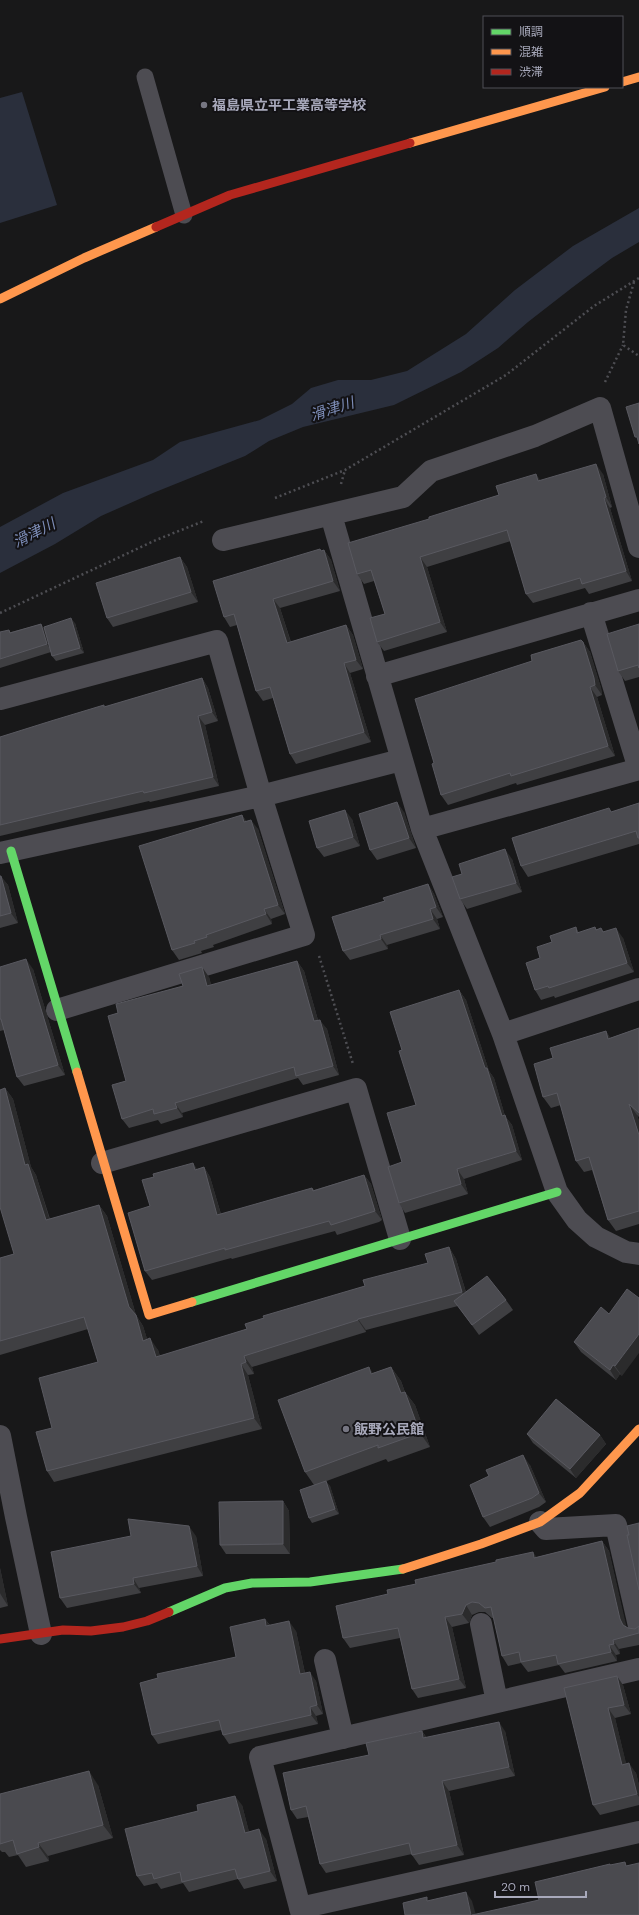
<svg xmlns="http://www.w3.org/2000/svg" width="639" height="1915" font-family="'DM Sans','Noto Sans JP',sans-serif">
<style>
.water{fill:#2a2f3c}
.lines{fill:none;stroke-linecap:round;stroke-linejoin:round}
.path{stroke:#4e4e53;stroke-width:2.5;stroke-dasharray:2 3;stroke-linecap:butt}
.lane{stroke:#4d4c52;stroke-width:17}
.street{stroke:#4d4c52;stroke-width:22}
.fast{stroke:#63d668;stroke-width:9}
.slow{stroke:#ff974d;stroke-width:9}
.jam{stroke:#b3261e;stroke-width:9}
.wall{fill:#3f3f42}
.shaded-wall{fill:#2b2b2c}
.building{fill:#4a4a4f;stroke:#595960}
.poi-dot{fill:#767682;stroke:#131215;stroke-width:1.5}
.labels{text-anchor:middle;stroke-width:4;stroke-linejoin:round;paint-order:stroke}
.poi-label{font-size:14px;font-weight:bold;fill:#a8a9bb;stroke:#131215;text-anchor:start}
.water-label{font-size:15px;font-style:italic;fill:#7d8db8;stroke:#131215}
</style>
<rect width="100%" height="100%" fill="#181819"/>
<path class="water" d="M22 92 57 205 0 223V98Z
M639 208V242L612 258 573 287 528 322 498 348 461 372 394 405 303 427 269 441 245 456 153 493 101 516 55 544 0 573V527L63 493 153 460 180 442 260 420 292 404 311 388 338 380H371L407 371 466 334 515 290 573 246Z"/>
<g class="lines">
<path class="path" d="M634 282 626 310 623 345 639 356
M605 382 623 345
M341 484 345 470
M275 498 345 470 506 375 594 306 639 278
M0 613 156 540 204 521
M319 956 353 1064"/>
<path class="lane" d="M145 77 184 215"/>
<path class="street" d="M331 515 422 829 503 1034
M223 540 403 497 431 471 535 436 600 408 639 547
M377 676 639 600
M0 699 217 641 261 796 401 760
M422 829 639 769 591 613
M0 853 261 796 304 935 57 1010
M639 989 503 1034 557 1192 577 1220 596 1237 626 1252 639 1254
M102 1163 356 1089 400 1239
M0 1436 16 1517 41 1634
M540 1522 546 1529 616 1525 639 1626
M481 1624 497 1702
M325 1660 343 1738
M300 1908 639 1832
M302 1915 260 1757 639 1669"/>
<path class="fast" d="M11 851 77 1072
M192 1302 557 1192
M169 1612 225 1588 252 1583 310 1582 403 1569"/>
<path class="slow" d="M622 82 639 77
M410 143 605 87
M0 299 84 258 156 227
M77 1072 149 1315 192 1302
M403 1569 481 1544 540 1522 580 1493 639 1429"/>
<path class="jam" d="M156 227 230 195 410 143
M0 1639 63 1630 91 1631 123 1627 147 1621 169 1612"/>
</g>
<path class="wall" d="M603 474 612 507 610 508 632 581 589 594 585 588 533 603 526 594 511 541 427 567 447 632 384 651 377 642 385 614 374 581 364 584 357 574 429 519 499 495 541 480Z
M324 550 331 560 340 591 280 608 291 642 346 625 353 635 363 669 350 673 371 742 296 764 290 754 273 698 263 701 256 691 237 625 230 627 224 617 321 551Z
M180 557 187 567 198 602 113 627 107 618Z
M75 623 84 653 56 661 52 656 51 652 0 668V632H11L41 624 44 629Z
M639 624V677L625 681 618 671Z
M583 642 590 652 601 688 602 695 597 697 615 756 517 785 516 783 448 805 441 795 434 763 532 661Z
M202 678 208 688 218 721 205 725 219 786 150 802 149 801 0 836V737L105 707Z
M639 803V844L528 877 521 866 612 812Z
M404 812 416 848 377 860 370 850Z
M242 815 246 821 258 829 285 914 271 919 272 924 213 945 214 947 201 951 202 953 179 960 172 950Z
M352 819 360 846 324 857 317 848Z
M512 859 522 892 467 909 460 899Z
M0 876 8 885 18 923 0 928Z
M428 884 434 894 443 917 437 919 440 929 387 945 388 949 350 960 343 951 385 901Z
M576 927 579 933 595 927 596 929 623 938 634 972 555 998 554 996 541 1000 535 990 552 942Z
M297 961 304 971 318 1020 327 1029 339 1075 303 1085 298 1078 182 1113 183 1117 161 1124 158 1120 129 1128 122 1119 126 1081 118 1013 183 986 209 977 211 985Z
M0 967 33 969 65 1075 24 1086 17 1077 4 1030 0 1031Z
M459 990 466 1000 489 1071 494 1078 505 1116 512 1125 522 1160 464 1179 468 1194 405 1213 399 1203 416 1105 402 1050Z
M639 1028V1117L637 1115 639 1121V1224L616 1231 608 1220 592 1170 584 1172 576 1161 561 1105 551 1108 543 1097 553 1058 606 1031 610 1038Z
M5 1088 13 1099 31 1167 36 1175 50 1219 99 1205 107 1216 136 1315 143 1326 147 1339 158 1350 160 1356 247 1329 264 1318 365 1286 428 1263 449 1247 456 1259 466 1292 506 1300 513 1310 479 1335 458 1306 366 1330V1332L252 1367 254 1374 248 1375 262 1429 54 1482 47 1471 52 1428 98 1362 88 1329 0 1355V1258L14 1254Z
M204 1167 210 1177 221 1214 312 1188 314 1190 364 1175 371 1184 382 1220 379 1222 337 1235 335 1231 232 1259 231 1258 152 1280 145 1271 150 1206 198 1169Z
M601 1307 622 1376 620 1374 616 1380 581 1352 574 1342Z
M391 1367 401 1381 405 1392 415 1405 430 1447 388 1462 386 1459 324 1482 330 1486 339 1514 312 1523 309 1518 314 1485 305 1472 373 1373Z
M527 1434 600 1435 606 1444 576 1478 533 1443Z
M530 1465 546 1502 539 1507 490 1527 483 1517Z
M283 1501 289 1511 290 1554H226L220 1545Z
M196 1536 203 1576 139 1588 141 1593 67 1608 60 1598Z
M602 1541 609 1551 626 1627 628 1628 635 1629 639 1626V1645L619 1649 620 1654 616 1655 617 1661 565 1673 559 1665 528 1672 521 1663 508 1666 502 1656 494 1618H492L485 1612H479L472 1615 469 1623 452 1627 466 1688 418 1698 412 1689 400 1638 350 1648 343 1638 388 1594Z
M0 1568 8 1606 0 1608Z
M265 1619 270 1625 296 1631 305 1673 316 1681 323 1714 316 1716 318 1724 229 1744 223 1735 221 1730 158 1744 152 1735 236 1657Z
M623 1685 631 1714 615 1718 626 1764 636 1773 639 1785V1805L600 1815 593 1805 564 1688Z
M422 1731 427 1738 505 1731 515 1776 449 1791 464 1855 419 1865 412 1855V1854L326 1873 320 1864 308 1817 297 1819 291 1810Z
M98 1785 113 1838 48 1856 49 1861 26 1867 18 1855 9 1857 5 1852H2L0 1850V1794Z
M242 1805 249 1832 266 1839 277 1881 244 1889 238 1879 189 1892 183 1883 161 1889 157 1883 144 1886 137 1876Z"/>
<path class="shaded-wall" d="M596 464 603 474 612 507 606 497Z
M536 474 543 484 538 481Z
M604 498 610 508 632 581 626 571Z
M320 549 326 558 324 550 331 560 340 591 333 581Z
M180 557 187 567 198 602 191 592Z
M420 557 427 567 447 632 440 622Z
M273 599 280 608 294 653 287 643Z
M71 618 75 623 84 653 80 648Z
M41 624 46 631 52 652 47 644Z
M346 625 353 635 363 669 356 660Z
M583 642 590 652 601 688 602 695 595 685Z
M344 663 350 673 371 742 364 732Z
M202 678 208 688 218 721 212 712Z
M590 687 597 697 615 756 608 746Z
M198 716 205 725 219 786 213 777Z
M397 802 404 812 416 848 409 838Z
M345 810 352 819 360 846 353 837Z
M242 815 249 825 244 822Z
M251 820 258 829 285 914 278 905Z
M505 849 512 859 522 892 516 883Z
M1 876 8 885 18 923 11 913Z
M428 884 434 894 443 917 436 907Z
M264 909 271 919 272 924 266 914Z
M430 909 437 919 440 929 433 919Z
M616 928 623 938 634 972 627 963Z
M380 935 387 945 388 949 381 939Z
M26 959 33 969 65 1075 58 1065Z
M297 961 304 971 321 1031 314 1021Z
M202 967 209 977 214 996 207 986Z
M459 990 466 1000 489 1071 494 1078 505 1116 512 1125 522 1160 516 1151 502 1116 485 1068Z
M320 1020 327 1029 339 1075 333 1066Z
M606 1031 613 1042 608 1039Z
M5 1088 13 1099 31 1167 36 1175 53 1231 46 1220 25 1165Z
M175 1103 182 1113 183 1117 177 1108Z
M629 1104 637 1115 639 1121V1135Z
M193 1163 200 1173 195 1170Z
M204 1167 210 1177 224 1225 217 1215Z
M457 1169 464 1179 468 1194 461 1184Z
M364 1175 371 1184 382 1220 375 1211Z
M99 1205 107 1216 136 1315 143 1326 151 1352 143 1341 129 1307Z
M449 1247 456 1259 469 1303 462 1292Z
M358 1319 366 1330V1332L358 1320Z
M639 1334V1353L622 1376 615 1366Z
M150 1338 158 1350 164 1368 156 1357Z
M244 1356 252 1367 254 1374 246 1362Z
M241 1364 248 1375 262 1429 254 1418Z
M613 1365 620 1374 616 1380 610 1370Z
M369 1367 378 1381 371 1374Z
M391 1367 401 1381 410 1407 401 1393Z
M405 1392 415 1405 430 1447 420 1433Z
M600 1435 606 1444 576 1478 570 1469Z
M523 1455 530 1465 546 1502 539 1493Z
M326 1481 330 1486 339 1514 335 1509Z
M283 1501 289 1511 290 1554 283 1544Z
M189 1526 196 1536 203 1576 197 1566Z
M602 1541 609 1551 627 1629 623 1625 620 1619Z
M533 1552 540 1562 534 1558Z
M0 1568 8 1606 1 1595 0 1593Z
M133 1578 139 1588 141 1593 134 1584Z
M466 1605 472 1615 469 1623 462 1614Z
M445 1617 452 1627 466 1688 459 1679Z
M265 1619 272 1628 266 1626Z
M289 1621 296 1631 307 1683 300 1674Z
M613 1640 619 1649 620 1654 614 1644Z
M609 1645 616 1655 617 1661 611 1652Z
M310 1672 316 1681 323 1714 317 1705Z
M617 1676 623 1685 631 1714 624 1705Z
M310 1707 316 1716 318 1724 311 1715Z
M608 1708 615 1718 629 1775 622 1765Z
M499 1722 505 1731 515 1776 509 1767Z
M422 1731 428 1740 423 1738Z
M629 1763 636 1773 639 1785V1797L637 1794Z
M89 1771 98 1785 113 1838 103 1825Z
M442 1781 449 1791 464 1855 457 1845Z
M235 1796 242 1805 252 1843 245 1833Z
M259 1829 266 1839 277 1881 270 1871Z
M38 1843 48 1856 49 1861 39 1847Z
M466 1892 472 1901 476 1915H471Z"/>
<path class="building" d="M639 403V444L637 437H635L626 407Z
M596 464 606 497 604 498 626 571 582 584 580 578 526 594 507 530 420 557 440 622 377 642 370 618 385 614 371 570 357 574 348 543 429 519V517L499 495 496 486 536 474 538 481Z
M320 549 321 551 324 550 333 581 273 599 287 643 346 625 356 660 344 663 364 732 290 754 270 687 256 691 234 614 224 617 213 581Z
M180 557 191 592 107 618 96 583Z
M71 618 80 648 52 656 44 627Z
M41 624 47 644 0 659V632L9 630 10 633Z
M639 624V668L638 665 618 671 607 634Z
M581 640 583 642 594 678 595 685 590 687 608 746 511 776 510 773 441 795 432 764 434 763 415 699 532 661 531 655Z
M202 678 212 712 198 716 213 777 144 793 143 791 0 825V737L51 721 104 705V707Z
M397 802 409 838 370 850 359 814Z
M639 803V838H638L636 831 521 866 512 838 609 808 611 812Z
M345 810 353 837 317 848 309 821Z
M242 815 244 822 251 820 278 905 264 909 266 914 206 935 207 937 194 941 195 943 172 950 139 846Z
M505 849 516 883 460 899 452 877 462 874 459 864Z
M0 876H1L11 913 0 916Z
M428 884 436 907 430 909 433 919 380 935 381 939 343 951 332 917 385 901 383 898Z
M576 927 577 933 595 927 596 930 601 928 603 932 616 928 627 963 549 988 548 986 535 990 526 963 540 958 537 947 552 942 550 936Z
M26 959 58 1065 17 1077 1 1019H0V967Z
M297 961 314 1021 320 1020 333 1066 296 1076 294 1067 175 1103 177 1108 154 1114 153 1109 122 1119 112 1085 126 1081 108 1016 118 1013 116 1004 183 986 179 974 202 967 207 986Z
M459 990 485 1068H487L502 1116 505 1115 516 1151 457 1169 461 1184 399 1203 388 1167 402 1162 387 1113 416 1105 399 1051 402 1050 390 1012Z
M639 1028V1113L629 1104 639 1135V1211L608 1220 589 1157 576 1161 557 1093 543 1097 534 1064 553 1058 550 1048 606 1031 608 1039Z
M5 1088 25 1165 28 1164 46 1220 99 1205 129 1307 136 1315 143 1341 150 1338 156 1357 247 1329 245 1324 264 1318 263 1316 365 1286 363 1280 428 1263 425 1254 449 1247 462 1292 358 1319V1320L244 1356 246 1362 241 1364 254 1418 47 1471 36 1432 52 1428 39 1378 98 1362 84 1317 0 1341V1258L14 1254 0 1207V1090Z
M193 1163 195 1170 204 1167 217 1215 312 1188 313 1191 364 1175 375 1211 372 1212 331 1225 329 1221 225 1250V1248L145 1271 128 1213 150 1206 142 1180 154 1177 153 1174Z
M487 1276 506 1300 472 1325 454 1301Z
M627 1289 639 1298V1334L615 1366 613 1365 610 1370 574 1342 601 1307 609 1314Z
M369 1367 371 1374 391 1367 401 1393 405 1392 420 1433 378 1448V1445L305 1472 278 1400Z
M556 1399 600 1435 570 1469 527 1434Z
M523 1455 539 1493 532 1498 483 1517 470 1485 489 1476 486 1470Z
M326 1481 335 1509 309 1518 300 1490Z
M283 1501V1544L220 1545 219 1502Z
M128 1519 189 1526 197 1566 133 1578 134 1584 60 1598 51 1552 131 1536Z
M639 1523V1590L627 1535H629L627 1526Z
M602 1541 620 1619 623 1625 628 1628 635 1629 639 1626V1633L613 1640 614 1644 609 1645 611 1652 558 1664 556 1655 521 1662 519 1652 502 1656 491 1607 485 1608 479 1603 472 1602 466 1605 462 1614 445 1617 459 1679 412 1689 398 1628 343 1638 336 1606 388 1594 387 1590 416 1584 415 1580 496 1562V1560L533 1552 534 1558Z
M265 1619 266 1626 289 1621 300 1674 310 1672 317 1705 310 1707 311 1715 223 1735 219 1720 152 1735 140 1683 158 1678 157 1674 236 1657 230 1627Z
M617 1676 624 1705 608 1708 622 1765 629 1763 637 1794 593 1805 564 1688Z
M499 1722 509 1767 442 1781 457 1845 412 1855 409 1843 320 1864 306 1806 291 1810 283 1773 369 1755 366 1743 422 1731 423 1738Z
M89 1771 103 1825 38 1843 39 1847 17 1854 13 1840 0 1844V1794Z
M235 1796 245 1833 259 1829 270 1871 238 1879 235 1869 182 1882 180 1872 154 1879 152 1873 137 1876 125 1829 198 1811 197 1805Z
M625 1862 626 1866 639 1863V1915H472L539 1900 535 1882 610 1864V1865Z
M466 1892 471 1915H405L403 1903 427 1897V1901Z"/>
<g class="poi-dot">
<circle cx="204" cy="105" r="4"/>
<circle cx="346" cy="1429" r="4"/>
</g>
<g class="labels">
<g class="poi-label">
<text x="212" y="110">福島県立平工業高等学校</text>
<text x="354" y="1434">飯野公民館</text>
</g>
<g class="water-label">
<text transform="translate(332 409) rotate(-18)" y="5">滑津川</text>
<text transform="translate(34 533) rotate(-27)" y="5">滑津川</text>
</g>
</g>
<rect x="483" y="16" width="140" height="72" fill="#131215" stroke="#4f4e57"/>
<rect x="491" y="29" width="20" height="6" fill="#63d668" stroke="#4f4e57"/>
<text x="519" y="36" font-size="12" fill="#a8a9bb">順調</text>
<rect x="491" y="49" width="20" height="6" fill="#ff974d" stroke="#4f4e57"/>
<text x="519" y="56" font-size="12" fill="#a8a9bb">混雑</text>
<rect x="491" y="69" width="20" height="6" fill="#b3261e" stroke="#4f4e57"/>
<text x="519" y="76" font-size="12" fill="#a8a9bb">渋滞</text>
<path d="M495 1891v6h91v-6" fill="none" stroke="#a8a9bb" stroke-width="2"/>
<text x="501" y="1891" font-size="12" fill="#a8a9bb" stroke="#131215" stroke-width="3" paint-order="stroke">20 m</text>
</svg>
